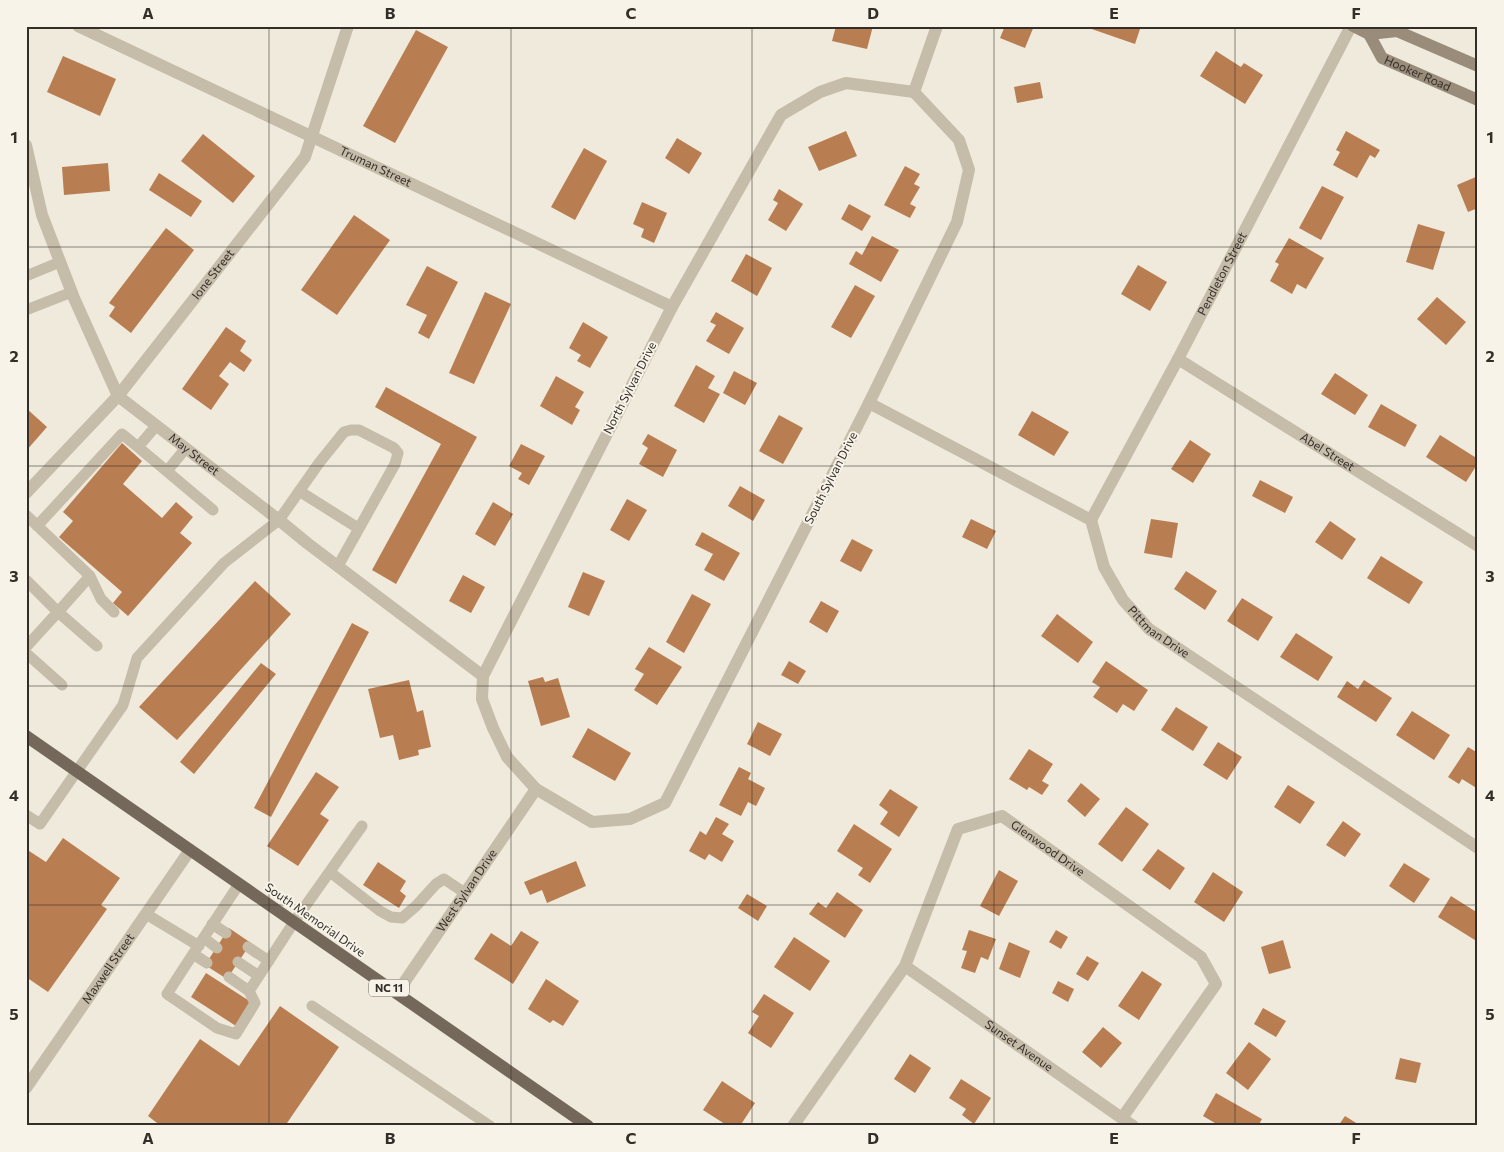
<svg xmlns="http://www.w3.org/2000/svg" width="1504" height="1152" font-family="Commissioner,sans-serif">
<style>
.building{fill:#b87e52}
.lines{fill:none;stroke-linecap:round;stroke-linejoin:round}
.lane{stroke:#c6bcaa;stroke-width:11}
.street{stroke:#c6bcaa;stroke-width:12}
.secondary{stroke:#998c7b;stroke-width:12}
.primary{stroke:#74685b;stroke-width:12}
.grid{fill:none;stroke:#342e29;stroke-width:1;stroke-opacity:0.55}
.labels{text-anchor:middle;stroke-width:4;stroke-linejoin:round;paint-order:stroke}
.shield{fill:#f7f3e8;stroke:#6e6962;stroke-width:1}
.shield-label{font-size:11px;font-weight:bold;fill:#342e29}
.street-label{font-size:12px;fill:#342e29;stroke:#f7f3e8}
.neatline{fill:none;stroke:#342e29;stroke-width:2}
.grid-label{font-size:16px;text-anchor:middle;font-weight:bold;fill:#342e29}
</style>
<rect width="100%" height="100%" fill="#efeadc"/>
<path class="building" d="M836 26H873L867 49 832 41Z
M1005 26H1034L1025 48 1000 38Z
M1083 26H1141L1135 44Z
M416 30 448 47 395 143 363 126Z
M1216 51 1241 67 1244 63 1263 75 1245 104 1200 76Z
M63 56 116 79 100 116 47 92Z
M1040 82 1043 98 1017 103 1014 87Z
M846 131 857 156 819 171 808 147Z
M1346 131 1380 150 1375 158 1370 155 1357 178 1333 165 1340 152 1336 150Z
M203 134 255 176 233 203 181 161Z
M677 138 702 153 689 174 665 158Z
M584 148 607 161 575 220 551 207Z
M108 163 110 191 64 195 62 167Z
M905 166 920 174 914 184 920 187 910 204 916 207 910 218 884 205Z
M159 173 202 201 191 217 149 190Z
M1478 176V208L1468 212 1457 185Z
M1322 186 1344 197 1321 240 1299 228Z
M779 189 803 204 786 231 768 220 778 203 773 200Z
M642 202 667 213 654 243 641 237 644 229 633 224Z
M849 204 871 216 862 231 841 219Z
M354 215 390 240 337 315 301 290Z
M1418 224 1445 232 1433 270 1406 262Z
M166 228 194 250 131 333 109 316 115 307 109 303Z
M872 236 899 250 881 282 849 264 856 251 862 255Z
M1289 238 1324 258 1306 289 1297 284 1292 294 1270 281 1279 264 1275 262Z
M746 254 772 268 757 296 731 281Z
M1138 265 1167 282 1150 311 1121 294Z
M427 266 458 282 429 339 418 333 427 315 406 305Z
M855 285 875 296 851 338 831 327Z
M485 292 511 304 474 384 449 373Z
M1437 297 1466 322 1446 345 1417 319Z
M716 312 744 328 729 354 706 341 716 325 710 322Z
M583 322 608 337 590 368 577 361 581 355 569 348Z
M226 327 246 341 240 351 252 360 244 372 230 362 219 376 229 384 211 410 182 389Z
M696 365 715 376 708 388 720 394 704 423 674 406Z
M734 371 757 383 745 405 723 393Z
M1335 373 1368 395 1355 415 1321 394Z
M556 376 584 392 575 407 580 410 572 425 540 406Z
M386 387 477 437 396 584 372 570 441 444 375 407Z
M1381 404 1417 425 1405 447 1368 427Z
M26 408 47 427 26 451Z
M1032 411 1069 432 1054 456 1018 435Z
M779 415 803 428 783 464 759 451Z
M648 434 677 450 663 477 639 464 648 448 642 444Z
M1440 435 1478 459V463L1466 482 1426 457Z
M1190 440 1211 454 1193 483 1171 469Z
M122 443 142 461 123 484 162 518 176 502 193 517 180 533 192 543 128 616 113 603 122 592 59 537 73 521 63 512Z
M521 444 545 456 529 485 518 479 522 473 509 466Z
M1260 480 1293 497 1285 513 1252 496Z
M740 486 765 500 753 521 728 506Z
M627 499 647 510 629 541 610 530Z
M493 502 513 514 495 546 475 534Z
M971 519 996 531 987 549 962 537Z
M1151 519 1178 523 1172 558 1144 553Z
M1330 521 1356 539 1342 560 1315 542Z
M702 532 740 553 724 581 704 570 713 554 695 545Z
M852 539 873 550 861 572 840 561Z
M1381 556 1423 582 1409 604 1367 578Z
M1186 571 1217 591 1205 610 1174 589Z
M583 572 605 581 589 616 568 607Z
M463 575 485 587 471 613 449 601Z
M255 581 291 614 177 740 139 707Z
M692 594 711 604 684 653 666 642Z
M1242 598 1273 617 1258 641 1227 621Z
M821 601 839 611 827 633 809 622Z
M1057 614 1093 642 1078 663 1041 636Z
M352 623 369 632 271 817 254 808Z
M1296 633 1333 657 1318 681 1280 657Z
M649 647 682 667 657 705 634 690 644 674 635 669Z
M789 661 806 671 798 684 781 675Z
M1106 661 1148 690 1134 711 1123 704 1117 713 1093 697 1100 687 1092 682Z
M261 663 276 674 194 774 180 762Z
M543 677 545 682 558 678 570 717 541 726 528 681Z
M409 680 417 712 423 710 431 747 418 750 419 755 399 760 393 735 380 738 368 689Z
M1364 680 1392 698 1376 722 1337 697 1347 681 1358 689Z
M1176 707 1208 727 1193 751 1161 730Z
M1412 711 1450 735 1434 760 1396 735Z
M758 722 782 734 770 756 747 744Z
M588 728 631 753 615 781 572 757Z
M1218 742 1242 757 1227 780 1203 765Z
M1468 747 1478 753V789L1462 779 1459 784 1448 777Z
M1029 749 1053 764 1042 781 1049 785 1042 795 1029 787 1027 790 1009 779Z
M739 767 751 773 748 779 765 788 756 806 748 802 741 816 719 805Z
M316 772 339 787 320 814 329 820 298 866 267 846Z
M1081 783 1100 799 1085 817 1067 801Z
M1288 785 1315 802 1300 824 1274 807Z
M890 789 918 807 899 837 880 824 888 812 879 805Z
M1126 807 1149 824 1122 862 1098 844Z
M716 817 729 824 722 834 734 841 722 862 709 854 705 860 689 851 700 831 706 835Z
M1343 821 1361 834 1345 857 1326 845Z
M854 824 892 849 870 883 858 875 863 868 837 851Z
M63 838 120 878 101 905 107 909 48 992 26 977V849L46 862Z
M1158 849 1185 868 1170 890 1142 870Z
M576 861 586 886 547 903 542 890 530 895 524 882Z
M378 862 406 881 400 891 406 896 399 908 363 885Z
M1404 863 1430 879 1414 903 1389 886Z
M999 870 1018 881 999 916 980 906Z
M1213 872 1243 892 1224 922 1194 902Z
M837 892 863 910 845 938 809 914 818 902 826 908Z
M747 894 767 906 758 921 738 908Z
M1451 896 1478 913V942L1438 917Z
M229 928 251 943 227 979 205 965Z
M969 930 996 939 988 960 981 957 975 973 961 968 967 951 962 950Z
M1056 930 1068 937 1061 949 1049 942Z
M521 931 539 942 513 984 474 959 491 933 511 946Z
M794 937 830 961 810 991 774 967Z
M1283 940 1291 968 1269 974 1261 947Z
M1009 942 1030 951 1020 978 999 969Z
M1087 956 1099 963 1088 981 1076 974Z
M1142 971 1162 984 1139 1020 1118 1006Z
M206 973 251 1002 236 1026 191 997Z
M546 979 579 1001 563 1026 553 1020 550 1023 528 1009Z
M1058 981 1074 989 1068 1002 1052 993Z
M764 994 794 1013 771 1048 748 1033 759 1016 752 1012Z
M280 1006 339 1047 285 1126H161L148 1116 200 1039 239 1066Z
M1263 1008 1286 1021 1276 1037 1254 1024Z
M1103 1027 1122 1043 1101 1068 1082 1052Z
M1249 1042 1271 1059 1248 1090 1226 1073Z
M910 1054 931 1068 915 1093 894 1079Z
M1400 1058 1421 1063 1416 1083 1395 1079Z
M961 1079 991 1098 974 1124 962 1115 966 1109 949 1098Z
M722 1081 755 1103 740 1126H728L703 1110Z
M1216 1093 1262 1119 1258 1126H1220L1203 1116Z
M1345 1116 1361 1126H1338Z"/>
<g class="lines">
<path class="lane" d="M26 276 60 262
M26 310 72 292
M138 447 213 510
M167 471 186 448
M299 491 358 528
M26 515 90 576 101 599 114 612
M37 526 122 434 138 447 156 426
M90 576 58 612 97 646
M26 580 58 612 26 647
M26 653 62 685
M26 815 40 824 123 705 137 658 224 563 279 520 319 463 344 432 351 430H359L394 448 398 453 395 464 338 566
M330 872 380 911 391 917 402 918 416 906 436 884 444 879 465 893
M146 914 199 946
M212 924 226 933
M204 938 217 948
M248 947 269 961
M193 954 167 994 217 1028 236 1034 255 1003 249 991
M238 962 259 976
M207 963 193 954 239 884
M229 977 249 991 294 922 362 826
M312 1006 490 1126"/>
<g class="street">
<path id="s1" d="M78 26 672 307"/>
<path d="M846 83 914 92 959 140 969 170 957 222 869 403 665 803 630 819 592 822 536 789 507 757 493 728 482 699 483 676 672 307 781 115 820 92Z"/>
<path d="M914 92 937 26"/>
<path id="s2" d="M26 145 42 215 74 298 118 396 279 520 307 543 483 676"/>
<path id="s3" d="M1178 359 1478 546"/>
<path id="s4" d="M869 403 1091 520 1104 567 1123 600 1149 629 1478 848"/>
<path id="s5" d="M26 493 118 396 305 157 348 26"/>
<path id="s6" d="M1091 520 1178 359 1351 26"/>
<path id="s7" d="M905 966 1133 1126"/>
<path id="s8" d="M397 993 536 789"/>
<path id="s9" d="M26 1088 190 850"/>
<path id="s10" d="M793 1126 905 966 958 829 1002 816 1201 957 1216 984 1122 1118"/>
</g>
<g class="secondary">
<path d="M1353 26 1369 34 1397 31 1478 66"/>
<path id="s11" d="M1369 34 1382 58 1478 100"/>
</g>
<path class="primary" d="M26 736 588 1126"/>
</g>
<path class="grid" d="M269 26V1126M511 26V1126M752 26V1126M994 26V1126M1235 26V1126M26 247H1478M26 466H1478M26 686H1478M26 905H1478"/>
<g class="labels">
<rect class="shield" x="369" y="979.5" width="40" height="17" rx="4"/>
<g class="shield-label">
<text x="389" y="992">NC 11</text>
</g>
<g class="street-label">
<text dy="4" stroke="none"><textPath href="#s11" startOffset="66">Hooker Road</textPath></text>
<text dy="4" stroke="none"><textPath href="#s1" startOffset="329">Truman Street</textPath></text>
<text dy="4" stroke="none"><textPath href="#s6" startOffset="279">Pendleton Street</textPath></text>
<text dy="4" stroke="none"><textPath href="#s5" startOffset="288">Ione Street</textPath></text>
<text transform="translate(630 388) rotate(-63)" y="4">North Sylvan Drive</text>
<text dy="4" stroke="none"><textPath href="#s3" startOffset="176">Abel Street</textPath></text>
<text dy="4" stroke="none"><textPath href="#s2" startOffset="364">May Street</textPath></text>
<text transform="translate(831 478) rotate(-63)" y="4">South Sylvan Drive</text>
<text dy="4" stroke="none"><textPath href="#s4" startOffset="386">Pittman Drive</textPath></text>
<text dy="4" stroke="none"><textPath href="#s10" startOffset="444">Glenwood Drive</textPath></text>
<text dy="4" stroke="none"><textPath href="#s8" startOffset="124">West Sylvan Drive</textPath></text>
<text transform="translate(315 920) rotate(35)" y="4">South Memorial Drive</text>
<text dy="4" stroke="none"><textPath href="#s9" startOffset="145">Maxwell Street</textPath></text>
<text dy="4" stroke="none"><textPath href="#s7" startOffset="139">Sunset Avenue</textPath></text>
</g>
</g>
<rect width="1504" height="1152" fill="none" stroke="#f7f3e8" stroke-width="55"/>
<rect x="28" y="28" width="1448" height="1096" class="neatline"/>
<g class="grid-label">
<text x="148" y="19">A</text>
<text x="390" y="19">B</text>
<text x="631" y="19">C</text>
<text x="873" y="19">D</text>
<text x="1114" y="19">E</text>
<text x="1356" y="19">F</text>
<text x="14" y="143">1</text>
<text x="1490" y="143">1</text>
<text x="14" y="362">2</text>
<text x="1490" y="362">2</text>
<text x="14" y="582">3</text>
<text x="1490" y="582">3</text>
<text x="14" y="801">4</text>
<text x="1490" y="801">4</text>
<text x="14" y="1020">5</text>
<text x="1490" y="1020">5</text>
<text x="148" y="1144">A</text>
<text x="390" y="1144">B</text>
<text x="631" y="1144">C</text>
<text x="873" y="1144">D</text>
<text x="1114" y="1144">E</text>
<text x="1356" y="1144">F</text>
</g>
</svg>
